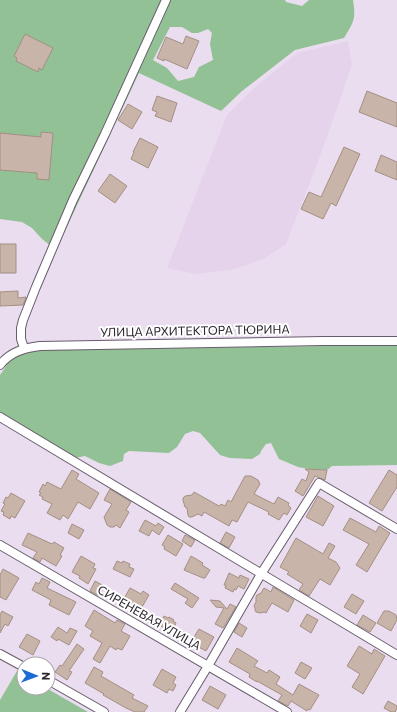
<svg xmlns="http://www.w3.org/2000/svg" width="397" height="712" font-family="Commissioner,sans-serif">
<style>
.built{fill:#e5d3ec}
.green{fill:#91c194;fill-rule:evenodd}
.building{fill:#c9b4a9;stroke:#a38f84}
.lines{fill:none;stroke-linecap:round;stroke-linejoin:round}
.minor-casing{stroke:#675c6b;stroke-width:10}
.minor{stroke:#fff;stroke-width:8}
.labels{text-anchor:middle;stroke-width:4;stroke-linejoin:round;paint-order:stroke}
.street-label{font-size:12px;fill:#2b262d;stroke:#fff}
</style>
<rect width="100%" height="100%" fill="#eaddef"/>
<path class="built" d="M348 41 352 65 322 151 286 244 265 258 235 269 196 274 167 268 227 115 254 88 297 53Z"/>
<path class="green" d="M0 0H285L286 2 302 6 309 0H353C356 20 354 21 344 38L295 50 242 91 221 111 139 73 56 250 42 239 32 228 22 222 0 219ZM170 27H182L192 33H198L208 29 212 33 210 44 213 60 199 67 194 77 178 81 167 68 153 60Z
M397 345V465L332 466 327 470 309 469 298 467 279 459 271 443 266 444 261 451 260 454 252 459 230 458 220 455 200 433 193 431 185 434 177 447 169 453 129 451 124 454 123 461 110 466 99 463 85 456 75 458 0 412V375L9 362 17 356 28 352 48 350Z
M17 671 24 675V688H46L88 712H0V700Z"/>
<path class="building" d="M25 34 53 48 42 70 39 68 38 72 16 61 17 58 14 56Z
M186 36 199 41 187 69 164 59V61L157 58 166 37 183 44Z
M367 91 397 103V127L359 112Z
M157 96 177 103 171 122 155 116 157 112 152 110Z
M128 104 142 112 132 129 118 120Z
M41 132 53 133 49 180 37 179V173L0 170V133L41 137Z
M140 138 158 147 148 168 131 159 134 152H133Z
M344 147 360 154 336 206 331 203 323 219 301 209 309 192 321 197Z
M381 155 397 162V180L375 171Z
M110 174 127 186 115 203 98 191Z
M0 244H16V273H0Z
M18 291V298L26 297 23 305 0 306V292Z
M305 469 327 470 325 480 315 476 303 496 295 491 302 479 306 481 309 472Z
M72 470 79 474 76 479 99 493 90 509 78 502 68 519 63 515 60 520 47 513 52 504 42 499 43 497 39 495 41 493 39 492 43 484 45 486 47 482 61 489Z
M389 470 397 475V487L382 511 369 503Z
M245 476H251L258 480 260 484 254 494 274 504 278 497 289 503 288 505 291 508 287 515 284 513 279 520 268 514 269 512 248 502 237 522 232 520 229 526 204 512 202 516 198 514 192 517H189L188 515 187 508 185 507 183 500V498L185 496 192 495 194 492 219 506 221 504 225 506 228 500 231 502Z
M110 489 131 502 126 510 129 512 120 528 116 525 114 527H110L107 525 104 517 112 504 104 500Z
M11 493 25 501 15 518 11 516 10 519 3 515 4 512 1 511 5 504 3 503 6 497 8 498Z
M318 496 334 506 323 526 306 517Z
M350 518 376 532 379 526 390 533 367 572 356 565 369 544 343 530Z
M145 520 156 526 158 523 164 527 159 535 152 530 149 536 139 531Z
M72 524 84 530 79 539 68 533Z
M226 532 235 537 229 548 220 543Z
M28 533 52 544 54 542 64 548 60 555 62 556 56 566 42 558 40 562 33 558 37 552 22 545Z
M168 535 183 544 176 556 164 549 165 547 162 545Z
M185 535 195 540 191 547 182 541Z
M296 538 323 554 329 543 335 546 328 558 336 562 340 568 330 585 320 579 309 596 299 590 303 584 287 574 289 572 280 567Z
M81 556 95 564 93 568 96 569 88 584 79 578 80 576 72 572Z
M191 556 203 563 202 565 210 570 205 578H203L184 570Z
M117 561 122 563 123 561 130 564 129 567 134 569 130 577 113 569Z
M3 569 19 578 6 600 0 597V575Z
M229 573 239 578 240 575 249 579 244 589 238 586 236 590 234 589 233 592 225 588 226 585H224Z
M42 578 50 582 47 588 76 602 69 615 49 605 51 600 32 590 36 582 39 584Z
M95 581 104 586 99 596 90 591Z
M175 583 199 598 192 608 185 603 188 599 171 589Z
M273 587 294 600 288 612 272 603 266 613 264 612 261 613 256 612 255 610V608L254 606 256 602V597L257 595 261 593 264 588 271 592Z
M130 588 141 594 143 591 149 595 139 612 122 602Z
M352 594 364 601 356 614 344 607Z
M210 600 220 601 227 609 230 604 236 607 223 628 215 624 224 608 216 607Z
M94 610 115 623 117 620 125 624 121 631 130 636 122 650 117 648 116 650 110 646 100 663 93 659 102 643 90 636 93 631 85 626Z
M2 611 13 617 8 626 5 624 0 633V615Z
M384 611H389L396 615 397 620 391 631 377 623Z
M307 614 318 620 311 633 300 626Z
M363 615 376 623 370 632 357 625Z
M164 616 168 618 169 617 174 620 173 621 176 623 172 632 159 625Z
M239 623 247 628 242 637 234 632Z
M58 627 67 633 70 628 77 631 69 645 58 639 57 641 51 637Z
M199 629 214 637 206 651 195 645 197 643 192 640Z
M27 634 40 641 33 655 19 647Z
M77 644 84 649 69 671 72 672 67 680 55 672 60 665 62 666Z
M359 646 372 654 374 649 385 656 363 694 352 687 360 674 347 666Z
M237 648 258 661 254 666 267 673 269 670 280 677 276 684 293 695 299 684 319 695 310 710 308 709 307 711 291 701 288 706 278 701 282 695 257 681V682L249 677 250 674 229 662Z
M301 662 312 668 305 679 295 673Z
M94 667 103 672 101 676 134 695 132 698 148 706 144 712H135L126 708 103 695 104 694 85 683Z
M162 669 176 677 173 683 176 685 173 691 169 689 167 693 153 685Z
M210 686 226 695 218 709 202 700Z
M388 701 397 706V708L395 712H391L384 708Z"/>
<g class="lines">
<defs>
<path id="minor" d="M24 348 21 339V328L23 320 36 287 73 200 105 134 166 0
M0 365C10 352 24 348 40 346L323 341H397
M0 417 397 655
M0 545 287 712
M0 654 24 667
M48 680 104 712
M180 712 208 666 261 574 319 483 397 529"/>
</defs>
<use href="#minor" class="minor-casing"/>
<use href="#minor" class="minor"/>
</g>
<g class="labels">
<g class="street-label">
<text transform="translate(195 331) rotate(-1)" y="4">УЛИЦА АРХИТЕКТОРА ТЮРИНА</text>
<text transform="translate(149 618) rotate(30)" y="4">СИРЕНЕВАЯ УЛИЦА</text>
</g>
</g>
<g transform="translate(36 676) rotate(91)"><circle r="19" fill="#ffffff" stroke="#aaa8ab"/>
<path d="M0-3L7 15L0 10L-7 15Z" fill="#1b6ad5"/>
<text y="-6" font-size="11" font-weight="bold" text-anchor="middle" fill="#2b262d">N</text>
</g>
</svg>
